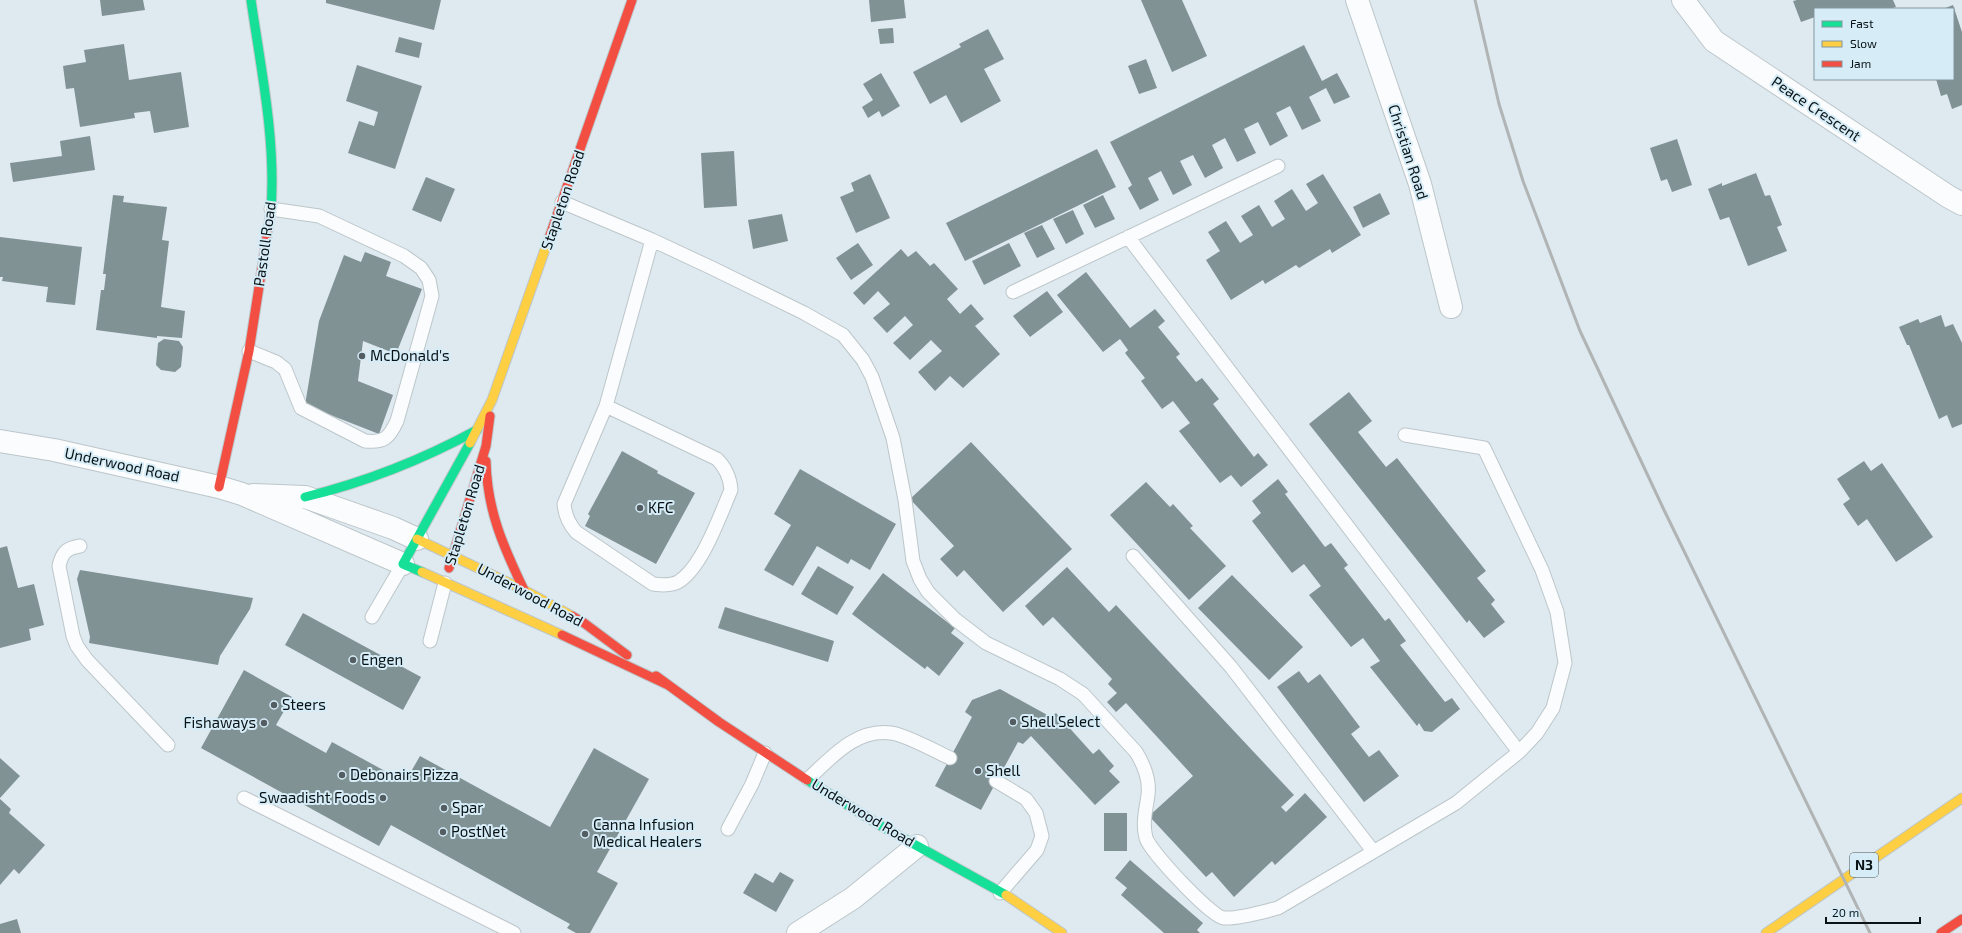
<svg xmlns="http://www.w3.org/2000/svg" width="1962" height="933" font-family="'Exo 2',sans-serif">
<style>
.building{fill:#819295}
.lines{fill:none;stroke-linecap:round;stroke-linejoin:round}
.lane-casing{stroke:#bdc6ca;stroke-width:15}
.street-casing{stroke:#bdc6ca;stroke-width:24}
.fast-casing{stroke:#bdc6ca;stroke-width:11}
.slow-casing{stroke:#bdc6ca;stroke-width:11}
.jam-casing{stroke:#bdc6ca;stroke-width:11}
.lane{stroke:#fafcfd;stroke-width:13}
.street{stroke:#fafcfd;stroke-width:22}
.fast{stroke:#16e098;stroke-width:9}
.slow{stroke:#ffcf43;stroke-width:9}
.jam{stroke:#f24e42;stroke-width:9}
.rail{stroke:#b0b4b4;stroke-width:3}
.poi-dot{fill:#545e62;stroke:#d6edf8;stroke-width:1.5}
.labels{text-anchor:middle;stroke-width:4;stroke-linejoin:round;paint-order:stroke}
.shield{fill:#d6edf8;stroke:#465459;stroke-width:1}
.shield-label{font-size:14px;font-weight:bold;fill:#091215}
.street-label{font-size:15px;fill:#091215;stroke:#d6edf8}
.poi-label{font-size:15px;fill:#091215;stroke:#d6edf8;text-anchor:start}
</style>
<rect width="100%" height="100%" fill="#deeaf0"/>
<path class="building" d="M100 0H143L145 10 102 16Z
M326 0H441L434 30 326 3Z
M869 0H904L906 18 871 22Z
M1141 0H1182L1207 56 1172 72Z
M1797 0H1893L1896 7 1889 9H1815V17L1801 22 1793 1Z
M1953 5 1962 32V105L1952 109 1947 94 1941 96 1936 79H1953V9H1943Z
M893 28 894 43 880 44 878 29Z
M988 29 1004 59 984 69 1001 101 961 123 946 95 930 104 913 72 961 47 959 44Z
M399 37 422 43 419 58 395 52Z
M124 44 129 80 181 72 189 127 154 133 150 111 134 113 135 118 80 127 74 88 66 89 63 66 86 62 84 50Z
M1304 45 1322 81 1337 73 1350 97 1334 104 1326 88 1309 97 1321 121 1302 130 1290 106 1276 113 1288 136 1270 146 1258 122 1244 129 1256 153 1237 162 1225 138 1212 145 1223 168 1205 178 1193 155 1180 161 1192 185 1173 195 1161 171 1148 178 1159 200 1140 210 1128 188 1132 185 1110 142Z
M1146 59 1157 88 1139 94 1128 66Z
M357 65 422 86 395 169 348 153 359 121 374 126 378 112 346 101Z
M881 73 900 106 882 117 879 111 868 118 862 107 873 100 863 84Z
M90 136 95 170 13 182 10 163 62 156 60 141Z
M1677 139 1692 185 1672 192 1667 179 1661 181 1650 148Z
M1097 149 1116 187 965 261 946 223Z
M734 151 737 206 704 208 701 153Z
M1756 173 1765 196 1770 195 1782 225 1777 227 1787 251 1748 266 1729 217 1720 220 1708 189 1722 183V186Z
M870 174 890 218 856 233 840 197 854 191 851 183Z
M1323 174 1361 235 1332 253 1330 249 1299 268 1296 265 1265 284 1263 280 1231 300 1206 260 1220 251 1208 232 1226 221 1240 243 1253 235 1241 216 1259 205 1272 227 1285 219 1274 201 1292 189 1306 211 1318 203 1306 184Z
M426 177 455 189 441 222 412 210Z
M1380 193 1390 214 1363 228 1353 207Z
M113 195 124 196 123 202 167 207 162 240 169 241 161 307 185 311 182 338 157 336V338L96 330 101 290H104L106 274H103Z
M1103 195 1115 219 1095 228 1083 205Z
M1073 210 1084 234 1066 244 1053 219Z
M782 214 788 241 753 249 748 220Z
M1042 225 1055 249 1037 258 1024 233Z
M0 237 82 247 75 305 46 302 48 287 2 281 3 277H0Z
M858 243 873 265 851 280 836 258Z
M1009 243 1021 266 984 285 972 261Z
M901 249 908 257 916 251 930 266 934 263 958 289 947 299 960 314 971 304 984 319 975 326 1000 354 963 388 950 376 935 391 918 372 942 351 931 340 910 360 893 343 913 325 905 316 887 333 873 318 890 304 878 291 864 305 853 293Z
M365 252 391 262 386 276 422 289 396 354 363 341 358 381 393 395 379 434 305 405 319 321 344 255 361 262Z
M1086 272 1130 328 1155 309 1165 321 1158 327 1180 354 1176 357 1196 382 1202 378 1219 399 1213 404 1254 457 1258 453 1268 465 1241 487 1231 475 1220 483 1179 431 1190 423 1173 401 1162 409 1141 381 1145 378 1125 353 1128 350 1120 339 1103 352 1057 295Z
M1047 291 1063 312 1030 337 1013 316Z
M1941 315 1945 327 1953 324 1962 343V424L1952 428 1947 415 1939 419 1909 345H1907L1899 327 1918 319 1920 323Z
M164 339 179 341 183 347 181 367 175 372 161 370 156 365 158 343Z
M1349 392 1372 421 1358 432 1386 467 1397 458 1486 571 1477 578 1495 600 1491 604 1505 622 1484 638 1469 620 1467 623 1309 424Z
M971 442 1072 549 1003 612 964 570 957 577 940 559 954 546 910 499Z
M622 451 658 471 657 473 695 493 656 564 585 526 590 516 588 514Z
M1864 461 1871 471 1882 463 1933 537 1896 562 1867 519 1858 526 1843 504 1850 499 1837 479Z
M800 469 896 524 870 570 851 559 848 564 817 546 793 586 764 570 791 525 774 514Z
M1278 479 1288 492 1285 494 1325 547 1331 543 1348 565 1344 568 1385 621 1389 618 1406 641 1400 645 1445 702 1452 698 1460 709 1432 732 1424 731 1419 723 1417 726 1370 667 1380 661 1363 638 1351 647 1309 595 1321 586 1304 564 1292 573 1252 521 1261 513 1252 501Z
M1146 482 1170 507 1173 504 1193 526 1190 528 1226 566 1189 600 1110 515Z
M7 546 18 588 34 584 44 625 29 629 31 640 0 648V548Z
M818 566 854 587 837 615 801 594Z
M1067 567 1109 612 1116 605 1294 795 1281 807 1286 812 1305 793 1327 817 1275 865 1272 861 1234 897 1212 872 1206 877 1149 816 1193 776 1126 703 1116 712 1107 702 1117 693 1108 684 1112 679 1053 617 1043 626 1025 606Z
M80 570 253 598 250 609 220 656 218 665 89 643 90 637 77 579Z
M883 573 955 628 951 633 964 643 939 676 927 666 925 669 852 614Z
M1232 575 1303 647 1269 680 1198 608Z
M725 607 834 641 828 662 718 628Z
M303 613 421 677 403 710 285 645Z
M244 670 292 697 276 725 326 753 332 742 405 782 420 756 550 827 594 748 649 779 597 872 618 883 590 933H576L567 928 570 924 391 825 379 846 201 748Z
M1299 671 1308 683 1320 674 1360 727 1351 734 1369 757 1379 750 1399 776 1364 802 1277 687Z
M1000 689 1051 717 1056 713 1093 754 1099 749 1114 766 1109 771 1120 782 1095 805 1031 736 1023 744 1018 742 981 810 935 786 972 717 965 712 972 700Z
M0 758 20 776 0 798Z
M0 799 11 809 9 813 45 845 19 874 14 869 0 885Z
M1104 813H1127V851H1104Z
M1130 860 1203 923 1197 930 1200 933H1164L1121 895 1127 888 1115 878Z
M780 872 794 880 776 912 743 893 755 873 773 883Z
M17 919 21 933H0V924Z"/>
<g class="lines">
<defs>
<path id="lane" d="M562 202 652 240 712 268 804 313 843 335 863 360 872 377 893 438 905 500 913 561 920 579 928 592 956 620 986 643 1060 679 1083 694 1136 752C1144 765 1150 780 1148 795 1146 810 1142 823 1146 838 1150 851 1211 917 1224 918 1239 919 1262 912 1278 908L1456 803 1519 752 1537 733 1553 708 1565 663 1557 612 1542 570 1484 448 1405 435
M1128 237 1519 752
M1013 292 1278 166
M249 351 276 362 285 369 301 408 365 441C384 443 389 438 397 421L432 296 429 280 421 268 404 256 319 216 271 209
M606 406 717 459C726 468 730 477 731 490 720 515 702 568 678 582 670 586 661 585 653 584L576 532C569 524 565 515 564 504L606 406 652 240
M80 546C66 548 62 553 59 566L73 636 77 646 87 660 168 745
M1133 556 1231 667 1373 851
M372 617 403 564
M430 641 445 583
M808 779C831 758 856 728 891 733 904 734 937 752 950 758
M996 781 1026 799 1036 813 1042 836 1037 850 1000 893
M244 798 514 933
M728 829 752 784 765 753"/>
<path id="street" d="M1357 0 1420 184 1451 307
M1683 0 1714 41 1949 197 1962 204
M0 441 54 450 219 487 242 494 403 564
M253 495 305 497 393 528 417 539
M798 933 853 898 917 846"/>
<path id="fast" d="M251 0C261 70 276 139 271 210
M305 497C366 482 422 460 477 430
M422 572 403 564 470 443
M807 780 883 827 1006 895"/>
<path id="slow" d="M470 443 492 400 548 241
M417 539 524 590 572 616
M422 572 562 635
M1006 895 1062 933
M1766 933 1962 798"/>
<path id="jam" d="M548 241 632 0
M486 461C487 510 503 546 524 590
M219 487 249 351 271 210
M449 568 486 446 490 416
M572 616 584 623 627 655
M562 635 668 685
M656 676 719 722 807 780
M1941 933 1962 919"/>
</defs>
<use href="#lane" class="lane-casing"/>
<use href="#street" class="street-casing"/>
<use href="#fast" class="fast-casing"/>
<use href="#slow" class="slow-casing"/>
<use href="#jam" class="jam-casing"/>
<use href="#lane" class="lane"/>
<use href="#street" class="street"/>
<use href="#fast" class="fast"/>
<use href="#slow" class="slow"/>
<use href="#jam" class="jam"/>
<path class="rail" d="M1475 0 1499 104 1523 181 1580 331 1664 510 1870 933"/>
</g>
<g class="poi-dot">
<circle cx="362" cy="356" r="4"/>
<circle cx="640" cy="508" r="4"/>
<circle cx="353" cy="660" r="4"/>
<circle cx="274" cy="705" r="4"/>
<circle cx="1013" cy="722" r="4"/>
<circle cx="264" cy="723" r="4"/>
<circle cx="978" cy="771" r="4"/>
<circle cx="342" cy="775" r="4"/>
<circle cx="383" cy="798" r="4"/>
<circle cx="444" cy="808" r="4"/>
<circle cx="443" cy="832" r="4"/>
<circle cx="585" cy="834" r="4"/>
</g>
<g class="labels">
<rect class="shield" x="1850" y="853" width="28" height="24" rx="3"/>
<g class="shield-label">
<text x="1864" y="870">N3</text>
</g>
<g class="street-label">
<text transform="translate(1816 109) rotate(34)" y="5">Peace Crescent</text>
<text transform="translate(1408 152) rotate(72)" y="5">Christian Road</text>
<text transform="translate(563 200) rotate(-71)" y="5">Stapleton Road</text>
<text transform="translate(265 244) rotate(-82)" y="5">Pastoll Road</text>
<text transform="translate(122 465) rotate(12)" y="5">Underwood Road</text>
<text transform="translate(465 515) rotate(-73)" y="5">Stapleton Road</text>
<text transform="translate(530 595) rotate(28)" y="5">Underwood Road</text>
<text transform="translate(863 813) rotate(31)" y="5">Underwood Road</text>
</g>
<g class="poi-label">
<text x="370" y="361">McDonald's</text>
<text x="648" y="513">KFC</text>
<text x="361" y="665">Engen</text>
<text x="282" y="710">Steers</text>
<text x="1021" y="727">Shell Select</text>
<text x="256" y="728" text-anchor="end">Fishaways</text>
<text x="986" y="776">Shell</text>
<text x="350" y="780">Debonairs Pizza</text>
<text x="375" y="803" text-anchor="end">Swaadisht Foods</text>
<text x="452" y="813">Spar</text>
<text x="593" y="830">Canna Infusion<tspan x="593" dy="17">Medical Healers</tspan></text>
<text x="451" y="837">PostNet</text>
</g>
</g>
<rect x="1814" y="8" width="140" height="72" fill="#d6edf8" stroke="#84959d"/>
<rect x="1822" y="21" width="20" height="6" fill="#16e098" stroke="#84959d"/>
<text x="1850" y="28" font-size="12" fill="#091215">Fast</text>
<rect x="1822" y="41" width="20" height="6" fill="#ffcf43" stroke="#84959d"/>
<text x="1850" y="48" font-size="12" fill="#091215">Slow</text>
<rect x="1822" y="61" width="20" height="6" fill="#f24e42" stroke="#84959d"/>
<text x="1850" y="68" font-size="12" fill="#091215">Jam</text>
<path d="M1826 917v6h94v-6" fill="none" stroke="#091215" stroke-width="2"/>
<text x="1832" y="917" font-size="12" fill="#091215" stroke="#d6edf8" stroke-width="3" paint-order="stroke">20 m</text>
</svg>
